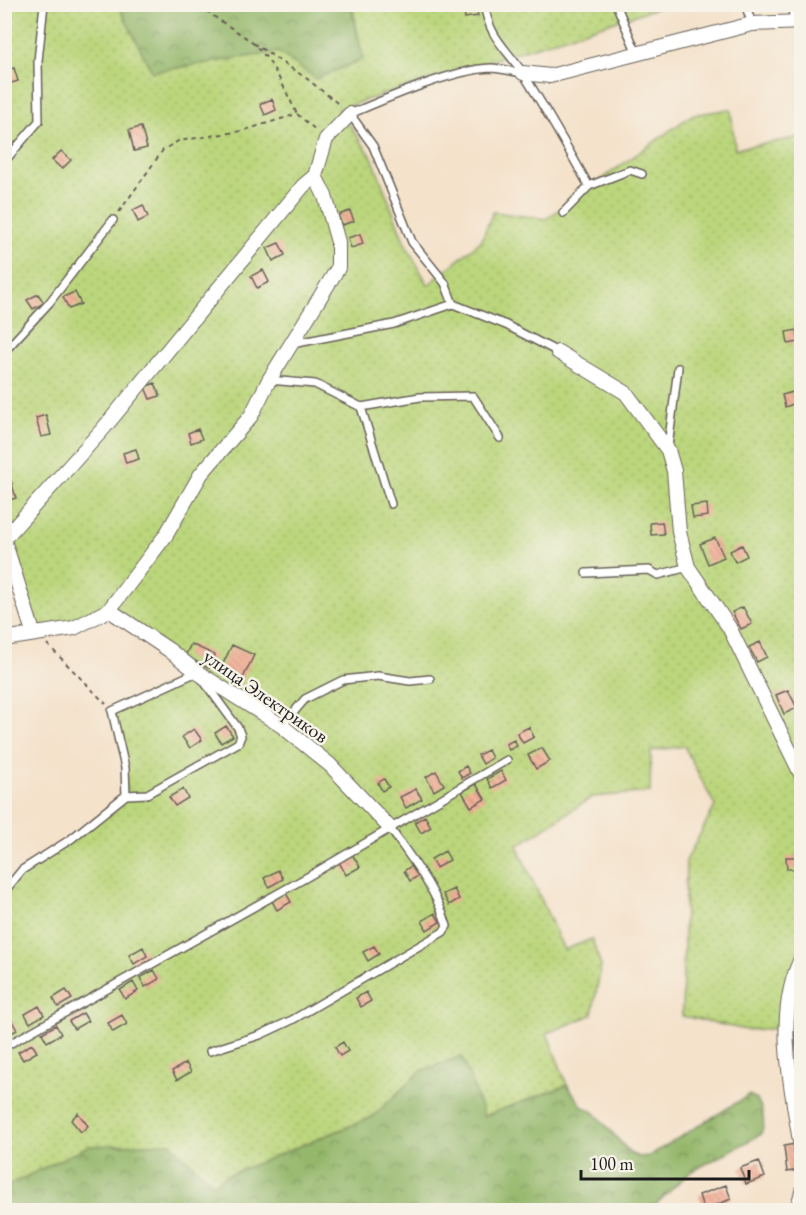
<svg xmlns="http://www.w3.org/2000/svg" width="806" height="1215" font-family="'EB Garamond',serif">
<style>
.forest{fill:url(#forest-crowns);stroke:#586a44;stroke-width:1.5}
.park{fill:url(#park-dots);stroke:#6c794c;stroke-width:1.5}
.building{fill:url(#building-back-hatch)}
.lines{fill:none;stroke-linecap:round;stroke-linejoin:round}
.lane-casing{stroke:#686159;stroke-width:10}
.street-casing{stroke:#686159;stroke-width:16}
.path{stroke:#686159;stroke-width:2;stroke-dasharray:4.5 4.5;stroke-linecap:butt}
.lane{stroke:#fff;stroke-width:7}
.street{stroke:#fff;stroke-width:14}
.labels{text-anchor:middle;stroke-width:5;stroke-linejoin:round;paint-order:stroke}
.street-label{font-size:20px;fill:#1c1c1c;stroke:#f7f3e8}
</style>
<defs>
<pattern id="forest-crowns" width="20" height="18" patternUnits="userSpaceOnUse" patternTransform="scale(1.5)"><rect width="20" height="18" fill="#94b76b"/><path d="M2 6a3 3 0 1 1 6 0M12 15a3 3 0 1 1 6 0" fill="none" stroke="#789457"/></pattern>
<pattern id="park-dots" width="8" height="8" patternUnits="userSpaceOnUse" patternTransform="scale(1.5)"><rect width="8" height="8" fill="#bbd67b"/><path d="M2 2h.1M6 6h.1" fill="none" stroke="#a0b76a" stroke-width="1.8" stroke-linecap="round"/></pattern>
<pattern id="building-back-hatch" width="6" height="6" patternUnits="userSpaceOnUse" patternTransform="scale(1.5)"><rect width="6" height="6" fill="#f2b199"/><path d="M-1 5l2 2M0 0l6 6M5-1l2 2" fill="none" stroke="#cf9883"/></pattern>
</defs>
<rect width="100%" height="100%" fill="#f7f3e8"/>
<filter id="ink" filterUnits="userSpaceOnUse"><feTurbulence type="fractalNoise" baseFrequency=".0167" numOctaves="2"/><feDisplacementMap in="SourceGraphic" scale="12" xChannelSelector="R" yChannelSelector="G"/><feConvolveMatrix kernelMatrix="1 2 1 2 8 2 1 2 1" color-interpolation-filters="sRGB"/></filter>
<filter id="wash" filterUnits="userSpaceOnUse"><feTurbulence type="fractalNoise" baseFrequency=".008" numOctaves="4" result="noise"/><feDisplacementMap in="SourceGraphic" scale="24" xChannelSelector="R" yChannelSelector="G"/><feGaussianBlur stdDeviation="1.35" result="paint"/><feColorMatrix in="noise" values="0 0 0 0 0 0 0 0 0 0 0 0 0 0 0 0 0 1.4 0 .05"/><feComposite in="paint" operator="in"/></filter>
<g filter="url(#wash)">
<rect width="100%" height="100%" fill="#f4e2cb"/>
<path class="forest" d="M118 5H351L363 59 316 79 278 52 152 72Z
M463 1055 484 1116 567 1085 583 1107 594 1112 631 1154 639 1157 649 1156 749 1095C763 1099 767 1124 760 1135L689 1173 656 1204 635 1210H5V1187L88 1146 170 1143 213 1184 225 1176 372 1117 421 1071Z"/>
<path class="park" d="M5 5H118L152 72 278 52 316 79 363 59 352 5H666L338 109 372 157 404 241 428 285 481 241 493 212 546 219 692 115 731 109 735 149 801 137V1027L746 1030 682 1016 686 861 715 806 684 746 651 751 650 792 592 797 517 846 564 950 592 939 601 966 592 1015 547 1033 567 1085 484 1116 462 1056 421 1071 372 1117 225 1176 213 1184 170 1143 88 1146 5 1187V892L22 870 71 839 126 795 125 768 112 711 197 672 109 610 74 628 33 632 5 540Z"/>
<g id="blocks">
<path class="building" d="M463 4H476L478 16 465 18Z
M14 68 18 81 5 85 4 71Z
M272 99 276 110 265 115 260 104Z
M141 127 147 148 134 151 129 130Z
M61 151 71 160 62 169 52 160Z
M143 205 148 217 138 222 133 210Z
M350 211 354 221 342 225 338 215Z
M360 234 363 244 351 248 348 238Z
M279 243 285 255 273 261 267 248Z
M263 270 269 282 257 288 251 276Z
M75 292 81 304 69 309 63 297Z
M38 294 44 303 33 309 27 300Z
M797 330 799 342 788 344 786 332Z
M155 383 160 396 150 399 145 387Z
M793 392 796 403 785 407 782 395Z
M46 415 51 435 41 437 36 418Z
M198 429 202 439 191 443 188 433Z
M136 449 139 459 126 463 123 453Z
M11 481 16 498 4 502V484Z
M707 504 708 516 693 518 691 506Z
M662 522 664 534 651 535 650 523Z
M715 538 724 557 708 564 700 544Z
M742 545 747 556 735 562 730 551Z
M743 607 752 624 741 629 732 612Z
M760 642 767 657 757 662 749 647Z
M191 644 215 655 209 668 185 656Z
M232 645 254 655 241 682 219 672Z
M788 690 797 708 784 714 776 695Z
M226 726 233 736 221 743 215 733Z
M529 727 534 737 523 743 517 733Z
M194 729 202 740 190 748 182 737Z
M514 740 517 746 509 750 506 744Z
M542 748 550 761 536 769 528 755Z
M488 750 492 758 483 764 478 755Z
M466 766 470 773 462 778 458 771Z
M436 771 444 785 434 791 426 777Z
M501 771 506 780 492 788 487 779Z
M384 779 389 787 382 791 378 783Z
M476 784 485 799 471 807 462 792Z
M183 789 188 798 175 806 169 797Z
M416 789 422 799 406 808 400 797Z
M425 816 431 827 421 833 415 822Z
M445 851 450 860 436 868 431 859Z
M352 854 360 867 346 875 339 862Z
M786 857H798V869H787Z
M411 866 418 876 410 881 404 871Z
M278 870 283 879 269 887 264 878Z
M454 889 459 899 449 905 443 894Z
M286 893 291 902 277 910 272 901Z
M435 913 440 922 427 930 422 921Z
M374 946 379 954 368 961 363 952Z
M143 947 147 956 134 964 129 955Z
M154 970 159 979 145 987 140 978Z
M133 982 138 991 125 999 120 990Z
M66 990 72 999 58 1007 53 998Z
M366 992 371 1001 361 1007 356 998Z
M39 1006 44 1015 30 1023 25 1014Z
M83 1013 88 1021 74 1029 69 1021Z
M122 1015 127 1024 113 1032 108 1023Z
M12 1021 17 1030 4 1037V1025Z
M56 1025 61 1034 47 1042 42 1033Z
M802 1028V1079H800L794 1029Z
M343 1042 348 1051 340 1056 335 1047Z
M32 1044 37 1052 23 1060 18 1052Z
M186 1063 191 1072 177 1080 172 1071Z
M78 1113 88 1126 81 1132 71 1120Z
M795 1144 798 1170 787 1172 784 1146Z
M759 1161 765 1177 746 1184 740 1168Z
M726 1185 731 1199 704 1210 699 1195Z"/>
</g>
</g>
<g filter="url(#ink)">
<use href="#blocks" fill-opacity="0" stroke="#686159" stroke-width="1.5"/>
<g class="lines">
<defs>
<path id="lane" d="M484 4C490 40 506 47 524 75 547 111 568 149 589 186L563 213
M616 4 638 56
M745 4 752 24
M791 4 794 21
M523 73C513 72 501 68 491 68 454 69 385 99 350 114L373 146 412 242 445 283 453 304 506 325 558 352
M4 162 39 121 38 61 44 4
M589 186 630 170 642 174
M292 344 394 324 453 304
M4 352 49 303 113 220
M269 380 315 384 361 407 420 397 473 396 500 438
M361 407 391 504
M668 447 678 368
M586 573 649 570 658 575 688 567
M282 726 305 699 343 680 378 676 410 681 430 679
M4 892 22 870 71 839 126 795 125 768 112 711 197 672 238 728 241 736 238 743 147 794 126 795
M4 1047 309 876 507 760
M210 1051 260 1035 292 1020 443 932 447 926C436 889 411 858 389 827"/>
<path id="street" d="M523 73 550 76 752 24 802 22
M558 352 626 393 668 450 674 471 679 532 688 567 729 627 802 776
M4 539 103 429 303 186 315 176
M4 540 33 632
M109 610 169 650 197 672 282 726 330 765 389 827
M4 639 74 628 109 610 166 535 201 474 251 416 269 380 338 268V242L325 196 315 176 326 139 350 114
M802 957C772 1017 793 1091 802 1154
M797 1210 802 1192"/>
</defs>
<use href="#lane" class="lane-casing"/>
<use href="#street" class="street-casing"/>
<path class="path" d="M200 4C215 20 232 27 249 40 272 58 284 88 297 114
M253 43 306 78 341 106
M119 212 163 150 178 141 242 131 297 114 317 131
M47 644 106 704"/>
<use href="#lane" class="lane"/>
<use href="#street" class="street"/>
</g>
</g>
<g class="labels">
<g class="street-label">
<text transform="translate(266 696) rotate(35)" y="7">улица Электриков</text>
</g>
</g>
<rect width="806" height="1215" fill="none" stroke="#f7f3e8" stroke-width="24"/>
<path d="M581 1170v9h168v-9" fill="none" stroke="#1c1c1c" stroke-width="3"/>
<text x="590" y="1170" font-size="18" fill="#1c1c1c" stroke="#f7f3e8" stroke-width="4.5" paint-order="stroke">100 m</text>
</svg>
